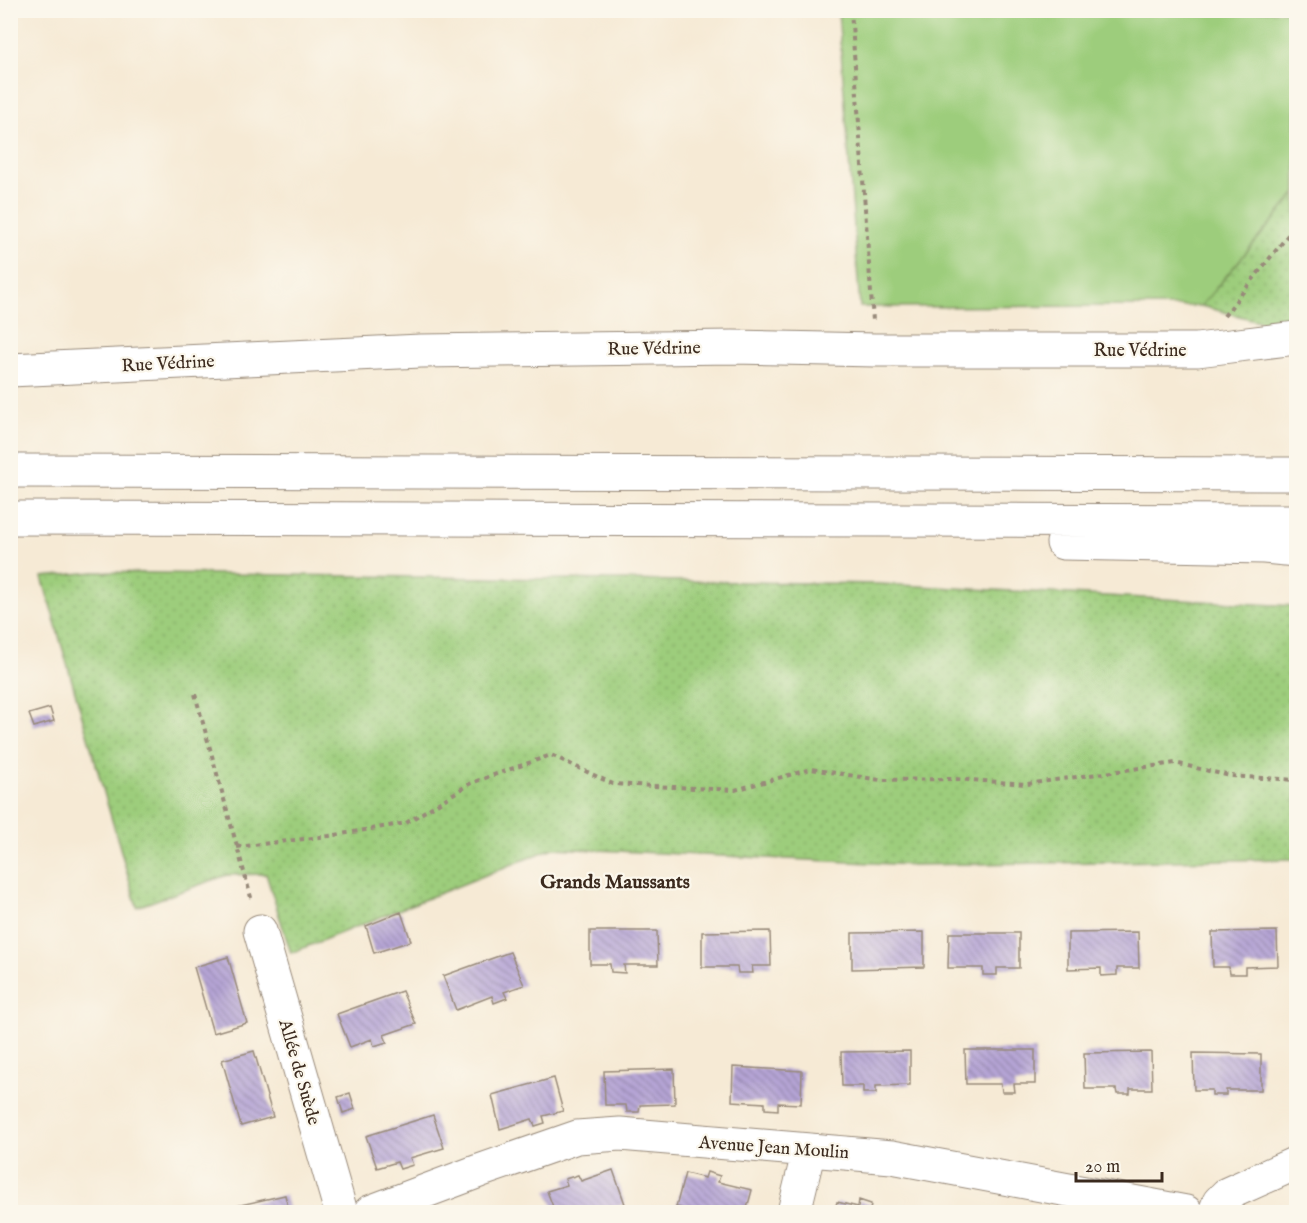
<svg xmlns="http://www.w3.org/2000/svg" width="1307" height="1223" font-family="'IM FELL English',serif">
<style>
.grass{fill:url(#grass-dots);stroke:#6c7c4d;stroke-width:1.5}
.garden{fill:#9dcd7c;stroke:#6c7c4d;stroke-width:1.5}
.building{fill:url(#building-back-hatch)}
.lines{fill:none;stroke-linecap:round;stroke-linejoin:round}
.minor-casing{stroke:#988a7a;stroke-width:35}
.highway-casing{stroke:#988a7a;stroke-width:35}
.path{stroke:#988a7a;stroke-width:4;stroke-dasharray:4.5 4.5;stroke-linecap:butt}
.minor{stroke:#fff;stroke-width:33}
.highway{stroke:#fff;stroke-width:33}
.labels{text-anchor:middle;stroke-width:4.5;stroke-linejoin:round;paint-order:stroke}
.street-label{font-size:18px;fill:#3b2a1e;stroke:#fbf7ec}
.neighbourhood-label{font-size:20px;font-weight:bold;fill:#3b2a1e;stroke:#fbf7ec}
</style>
<defs>
<pattern id="grass-dots" width="8" height="8" patternUnits="userSpaceOnUse" patternTransform="scale(1.5)"><rect width="8" height="8" fill="#9dcd7c"/><path d="M2 2h.1M6 6h.1" fill="none" stroke="#88b06b" stroke-width="1.8" stroke-linecap="round"/></pattern>
<pattern id="building-back-hatch" width="6" height="6" patternUnits="userSpaceOnUse" patternTransform="scale(1.5)"><rect width="6" height="6" fill="#b5a4d5"/><path d="M-1 5l2 2M0 0l6 6M5-1l2 2" fill="none" stroke="#9486ac"/></pattern>
</defs>
<rect width="100%" height="100%" fill="#fbf7ec"/>
<filter id="ink" filterUnits="userSpaceOnUse"><feTurbulence type="fractalNoise" baseFrequency=".0167" numOctaves="2"/><feDisplacementMap in="SourceGraphic" scale="12" xChannelSelector="R" yChannelSelector="G"/><feConvolveMatrix kernelMatrix="1 2 1 2 8 2 1 2 1" color-interpolation-filters="sRGB"/></filter>
<filter id="wash" filterUnits="userSpaceOnUse"><feTurbulence type="fractalNoise" baseFrequency=".008" numOctaves="4" result="noise"/><feDisplacementMap in="SourceGraphic" scale="24" xChannelSelector="R" yChannelSelector="G"/><feGaussianBlur stdDeviation="1.35" result="paint"/><feColorMatrix in="noise" values="0 0 0 0 0 0 0 0 0 0 0 0 0 0 0 0 0 1.4 0 .05"/><feComposite in="paint" operator="in"/></filter>
<g filter="url(#wash)">
<rect width="100%" height="100%" fill="#f6ead5"/>
<path class="grass" d="M1296 193V315L1270 324 1201 306Z
M94 572 880 584 1296 606V859L913 865 553 848 291 953 266 874 227 875 137 907 42 577Z"/>
<path class="garden" d="M838 11H1296V193L1201 306 860 307Z"/>
<g id="blocks">
<path class="building" d="M50 708 54 721 34 727 29 714Z
M401 912 411 941 374 953 366 926Z
M590 931H657L658 965H624L625 973 611 972 610 964H590Z
M770 931 771 966H752L753 973H738L737 967H702V932Z
M1277 931 1278 966 1245 967V974H1230L1229 967H1213L1212 932Z
M924 932V967L852 969V933Z
M1138 932 1139 968H1117V975L1101 976V968L1068 969V933Z
M949 933H1019V968H997V975H983V968H948Z
M510 952 524 985 504 992 507 998 494 1003 492 996 456 1010 443 976Z
M228 957 247 1023 213 1033 194 967Z
M402 991 416 1024 384 1035 387 1042 374 1046 372 1039 350 1047 337 1014Z
M965 1050H1035V1084H1014L1015 1092H1002L1001 1084H966Z
M254 1051 273 1117 241 1126 222 1060Z
M910 1051V1085L876 1086V1093H863V1086H842L841 1052Z
M1151 1052 1152 1089H1130V1094H1117L1116 1089H1085L1084 1053Z
M1193 1053 1261 1054V1090H1226V1095H1212V1090H1194Z
M733 1067 802 1071 801 1104 778 1103V1110L765 1109V1103L732 1101Z
M674 1069 675 1104 640 1105 639 1112H627L626 1105H605L604 1071Z
M554 1078 563 1111 543 1116 545 1123 535 1126 532 1119 500 1129 492 1095Z
M350 1093 355 1109 343 1113 338 1097Z
M433 1115 444 1148 410 1158 413 1165 400 1169 397 1162 377 1168 366 1136Z
M613 1170 625 1204 598 1212H555L547 1191 567 1185 565 1179 578 1175 581 1181Z
M707 1172 720 1176 718 1182 752 1190 746 1212H696L676 1207 685 1173 705 1178Z
M285 1195 289 1212H218V1210Z
M859 1200 871 1204 870 1210 875 1212H834L837 1202 858 1207Z"/>
</g>
</g>
<g filter="url(#ink)">
<use href="#blocks" fill-opacity="0" stroke="#988a7a" stroke-width="1.5"/>
<g class="lines">
<defs>
<path id="minor" d="M10 370 421 351 733 347 875 350H1197L1296 338
M260 931 341 1212
M370 1212 479 1171 577 1137 620 1134 892 1157 1186 1212
M794 1212 809 1150
M1215 1212 1219 1202 1227 1194 1296 1163"/>
<path id="highway" d="M10 471 1296 474
M10 518 1296 521
M1063 543 1264 547 1296 550"/>
</defs>
<use href="#minor" class="minor-casing"/>
<use href="#highway" class="highway-casing"/>
<path class="path" d="M851 10 873 321
M1224 316 1296 225
M195 694 252 901
M237 847 329 836 406 823 471 783 551 755 613 784 735 790 811 769 880 780 955 779 1027 784 1175 763 1230 776 1296 780"/>
<use href="#minor" class="minor"/>
<use href="#highway" class="highway"/>
</g>
</g>
<g class="labels">
<g class="street-label">
<text transform="translate(654 348) rotate(-1)" y="6">Rue Védrine</text>
<text x="1140" y="356">Rue Védrine</text>
<text transform="translate(168 363) rotate(-3)" y="6">Rue Védrine</text>
<text transform="translate(300 1072) rotate(74)" y="6">Allée de Suède</text>
<text transform="translate(774 1147) rotate(4)" y="6">Avenue Jean Moulin</text>
</g>
<g class="neighbourhood-label">
<text x="615" y="888">Grands Maussants</text>
</g>
</g>
<rect width="1307" height="1223" fill="none" stroke="#fbf7ec" stroke-width="36"/>
<path d="M1076 1172v9h86v-9" fill="none" stroke="#3b2a1e" stroke-width="3"/>
<text x="1085" y="1172" font-size="18" fill="#3b2a1e" stroke="#fbf7ec" stroke-width="4.5" paint-order="stroke">20 m</text>
</svg>
